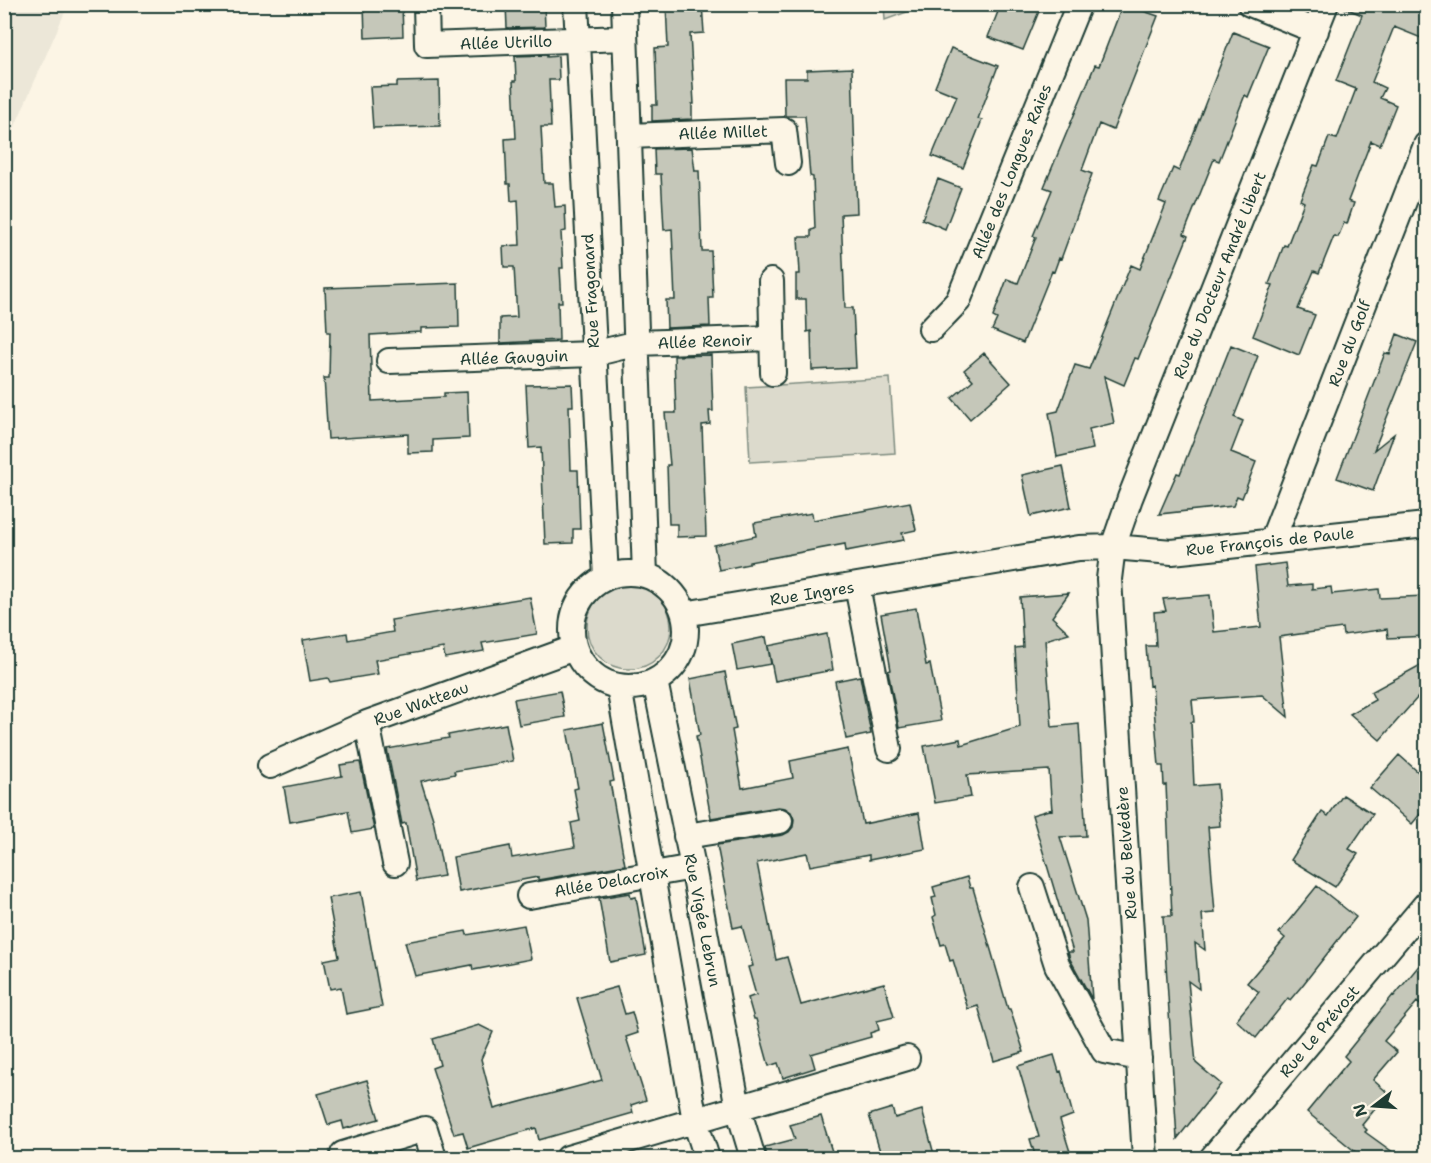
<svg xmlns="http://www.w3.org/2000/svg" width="1431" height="1163" font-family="'Shantell Sans',sans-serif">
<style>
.built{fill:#ece7d8}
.green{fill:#dcdacc;stroke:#7e8c80;stroke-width:1.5}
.building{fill:#c5c7b9;stroke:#1f3d34;stroke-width:1.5}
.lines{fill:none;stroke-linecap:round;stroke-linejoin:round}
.street-casing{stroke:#1f3d34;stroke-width:28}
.street{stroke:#fcf5e5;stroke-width:24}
.labels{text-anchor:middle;stroke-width:6;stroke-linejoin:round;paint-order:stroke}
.street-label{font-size:16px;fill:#1f3d34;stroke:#fcf5e5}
</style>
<rect width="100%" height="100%" fill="#fcf5e5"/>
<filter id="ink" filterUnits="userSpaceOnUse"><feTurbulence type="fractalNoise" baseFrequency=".0167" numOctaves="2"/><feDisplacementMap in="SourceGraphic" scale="12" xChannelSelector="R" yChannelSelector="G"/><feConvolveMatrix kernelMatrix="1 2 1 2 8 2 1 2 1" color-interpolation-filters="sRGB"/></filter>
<g filter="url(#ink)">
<path class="built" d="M5 4 68 5 5 149 4 5Z"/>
<path class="green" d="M884 4H926V5L885 20Z
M890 378 895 453 750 462 746 387Z
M587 627a42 42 0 1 1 84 0a42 42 0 1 1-84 0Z"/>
<path class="building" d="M364 4H402L403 36 365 38Z
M506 4H544L545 27 507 28Z
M666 4H702L704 33 690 34 694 104H692V119L652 121V105H657L655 48 668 47Z
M1001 4H1042L1023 50 988 37Z
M1123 4 1158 16 1113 130 1099 124 1082 170 1092 174 1061 259 1059 258 1054 272 1052 271 1023 343 992 330 997 319 993 317 1007 279 1018 283 1036 237 1033 236 1052 190 1044 187 1095 65 1099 66Z
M1340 4H1426V40L1394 27 1372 82 1385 88 1380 98 1396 105 1380 145 1371 141 1348 201 1354 203 1347 224 1344 223 1338 237 1334 236 1319 273 1314 271 1298 309 1315 315 1299 355 1253 336 1273 285 1269 284 1284 245 1287 246 1304 202 1300 200 1314 165 1318 166 1329 137 1337 139 1356 89 1336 81 1362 15 1340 6Z
M1233 32 1269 46 1248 97 1245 95 1219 161 1214 159 1184 234 1188 236 1138 359 1135 358 1124 385 1104 376 1114 423 1089 429 1093 449 1057 457 1049 413 1058 411 1075 365 1089 369 1131 265 1140 269 1166 204 1159 201 1173 168 1179 171Z
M951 48 998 66 978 119 982 120 963 168 932 156 957 96 935 87Z
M547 55V57L558 56 559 80H549L551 127H541L544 183H553L555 207 565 206 566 231 561 232 563 268H560L562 302H558L559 340 500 343V318L517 317 514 267H504L503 246 520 245 518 200 511 201 510 184H507L505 139 516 138 513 81H516L515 56Z
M852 68 857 213 841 214 845 308H853L856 368 812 370 811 331 807 332 806 299H796V274H800L798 237H811V230L815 229 813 177 810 176 805 116H785L784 78H807V70Z
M439 81 440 126 373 128 370 87 397 86V82Z
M692 148 695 171H699L702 251H711L713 298H709L710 326 667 328 666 300H675L672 229 664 230 661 174H655L654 149Z
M938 179 961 188 945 229 922 219Z
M458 283 459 327 421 328V332L370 335 372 401 444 397V393L467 392 469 438 433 440V452L408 453V434L328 439 324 378H329L330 332H327L325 288Z
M1397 334 1417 342 1374 450 1394 434 1373 491 1337 478 1385 353 1390 354Z
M1231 345 1258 356 1234 417 1243 421 1231 452 1256 462 1242 498 1237 496 1233 506 1159 514 1177 473 1180 474Z
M984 353 1011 383 970 419 952 398 973 380 964 370Z
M711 355 713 411H709L710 424 702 425 706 536 677 537V524H669L667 465H670L665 413H676L674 356Z
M572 384 573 406H569L571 470H578L580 529H573V543L545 544 541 447 529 448 526 385Z
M1063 466 1071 507 1031 516 1022 475Z
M910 502 916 530 902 533 904 540 846 551 845 544 749 562V564L719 570 714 545 756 536 754 523 812 513 813 520Z
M1285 563 1288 586 1312 584V589L1331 587 1332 594 1379 589 1380 598 1426 596V636L1388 638 1387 629 1343 635 1342 628 1279 637 1288 717 1262 695 1192 700 1194 722H1191L1194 786 1217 784 1220 826 1208 827 1215 913 1202 914 1205 950 1195 943 1199 989 1188 981 1196 1063 1221 1084 1177 1139 1163 916H1172L1166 785 1164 786 1163 766H1159L1152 685 1149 686 1146 646H1156L1154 612 1166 611 1163 599 1210 595 1214 632 1261 627 1255 567Z
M1069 593 1052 617 1069 633 1045 640 1052 727 1079 724 1086 836 1060 837 1086 920 1092 999 1070 959 1068 952H1073L1032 815 1052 809V811L1049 770 967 775 971 797 935 803 924 746 960 739 961 745 1020 727 1015 648 1023 647 1020 597Z
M530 597 537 634 482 643 484 651 445 658 443 648 375 660 378 674 330 682 328 678 310 681 303 640 347 633 348 640 393 632 391 620Z
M916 608 926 665 930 664 941 721 899 728 888 671 891 670 881 614Z
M827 634 833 670 775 681 768 646Z
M766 637 771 664 737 670 732 644Z
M1426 662V688L1380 740 1350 714 1375 700 1371 692Z
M725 672 736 729 732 730 742 788 793 778 790 761 848 749 863 824 919 813 925 849 869 860V855L810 866 807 853 757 863 776 960 787 957 801 1005 884 983 894 1017 877 1021 879 1030 870 1033 871 1037 811 1054 815 1068 783 1078 778 1063 769 1066 756 1019H754L748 998 756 995 748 967 753 966 742 926 733 928 717 845 783 835 789 832 793 827 794 819 791 812 785 808 778 807 711 818 696 736 700 735 690 679Z
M860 676 871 734 846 739 835 681Z
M560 691 565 717 519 725 514 699Z
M603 723 614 781 610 782 625 865 538 880V877L459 892 453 857 510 846 512 858 575 847 571 823 580 821 574 789 578 788 567 730Z
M506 724 513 761 454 771 455 774 421 781 433 819 444 876 416 881 406 823 402 824 387 749 449 738 448 735Z
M1399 755 1426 779V807L1412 824 1370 788Z
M360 762 374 829 352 833 348 811 290 822 284 787 342 776 340 765Z
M1343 795 1373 814 1349 849 1358 854 1335 887 1291 860 1322 812 1328 816Z
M967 877 970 888H973L1008 1009H1010L1024 1052 994 1061 978 1006 968 1009 953 960 950 961 945 944 941 945 933 917 936 915 932 898 936 897 933 887Z
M1317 886 1356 917 1301 987 1290 1000 1288 998 1256 1038 1236 1020 1259 992 1247 983 1285 938 1279 933Z
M361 892 382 1007 346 1014 341 987 330 989 324 960 339 957 328 898Z
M630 893 631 898 636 897 646 955 610 962 599 898Z
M524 925 531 959 473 970 472 965 415 976 405 942 466 931 467 935Z
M1426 957V1010L1417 1002 1384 1041 1397 1052 1373 1080 1388 1093 1362 1125 1367 1130 1365 1132 1401 1158H1363L1307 1112 1349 1061 1344 1056 1393 995 1394 996Z
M617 987 625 1014 632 1012 638 1033 626 1037 646 1100 631 1105 633 1113 539 1140 536 1128 468 1148 463 1132 454 1134 432 1068 440 1065 433 1039 479 1025 493 1032 481 1059 494 1109 602 1080 577 998Z
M1054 1055 1059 1072 1061 1071 1073 1115 1060 1120 1072 1158H1036L1030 1139 1039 1137 1018 1066Z
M367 1080 379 1119 344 1129 342 1121 328 1125 318 1094Z
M892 1108 895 1118 922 1110 935 1158H882L869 1115Z
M821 1116 834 1158H767L765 1147 795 1139 790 1125Z"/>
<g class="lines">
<defs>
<path id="street" d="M426 4 427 45 625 38
M576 4 606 577
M624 4 645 575
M1250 4 1316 31
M629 136 784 130 788 163
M771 281 773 373
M931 329 958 301 1079 4
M389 361 593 354 638 343 772 338
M1272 541 1426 145
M572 630a57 57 0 1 1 114 0a57 57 0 1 1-114 0Z
M857 586 889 749
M684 614 1079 548 1113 547 1172 552 1426 525
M655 681 693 867 738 1108 753 1158
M619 687 695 1121 707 1158
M367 723 395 863
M270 766 367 723 574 648
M686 836 780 821
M1032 887 1057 965 1104 1051 1139 1058
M529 896 693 867
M343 1154 425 1129 434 1158
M568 1158 907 1058
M1145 1158 1109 579 1113 547 1130 498 1326 4
M1212 1158 1426 904"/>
</defs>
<use href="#street" class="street-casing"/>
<use href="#street" class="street"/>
</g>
</g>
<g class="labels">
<g class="street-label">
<text transform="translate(506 42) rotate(-2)" y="6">Allée Utrillo</text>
<text transform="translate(723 132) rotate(-2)" y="6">Allée Millet</text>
<text transform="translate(1011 171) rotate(-68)" y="6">Allée des Longues Raies</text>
<text transform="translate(1219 275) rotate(-68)" y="6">Rue du Docteur André Libert</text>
<text transform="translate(590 291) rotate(-93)" y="6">Rue Fragonard</text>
<text transform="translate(705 341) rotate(-2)" y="6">Allée Renoir</text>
<text transform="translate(1349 343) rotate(-69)" y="6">Rue du Golf</text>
<text transform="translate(514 357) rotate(-2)" y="6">Allée Gauguin</text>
<text transform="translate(1270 541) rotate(-6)" y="6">Rue François de Paule</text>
<text transform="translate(812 593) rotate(-9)" y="6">Rue Ingres</text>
<text transform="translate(421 703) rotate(-20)" y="6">Rue Watteau</text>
<text transform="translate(1126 853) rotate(-94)" y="6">Rue du Belvédère</text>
<text transform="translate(611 881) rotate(-10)" y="6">Allée Delacroix</text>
<text transform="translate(703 920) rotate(79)" y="6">Rue Vigée Lebrun</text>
<text transform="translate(1319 1031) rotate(-50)" y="6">Rue Le Prévost</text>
</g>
</g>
<rect width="1431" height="1163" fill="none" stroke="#fcf5e5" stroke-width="24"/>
<rect x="12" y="12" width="1407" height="1139" fill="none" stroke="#1f3d34" stroke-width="2" filter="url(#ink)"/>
<g transform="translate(1374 1106) rotate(253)" stroke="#fcf5e5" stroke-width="4.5" paint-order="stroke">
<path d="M0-4.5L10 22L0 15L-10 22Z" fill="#1f3d34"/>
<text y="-9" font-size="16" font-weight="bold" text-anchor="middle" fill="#1f3d34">N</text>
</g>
</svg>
